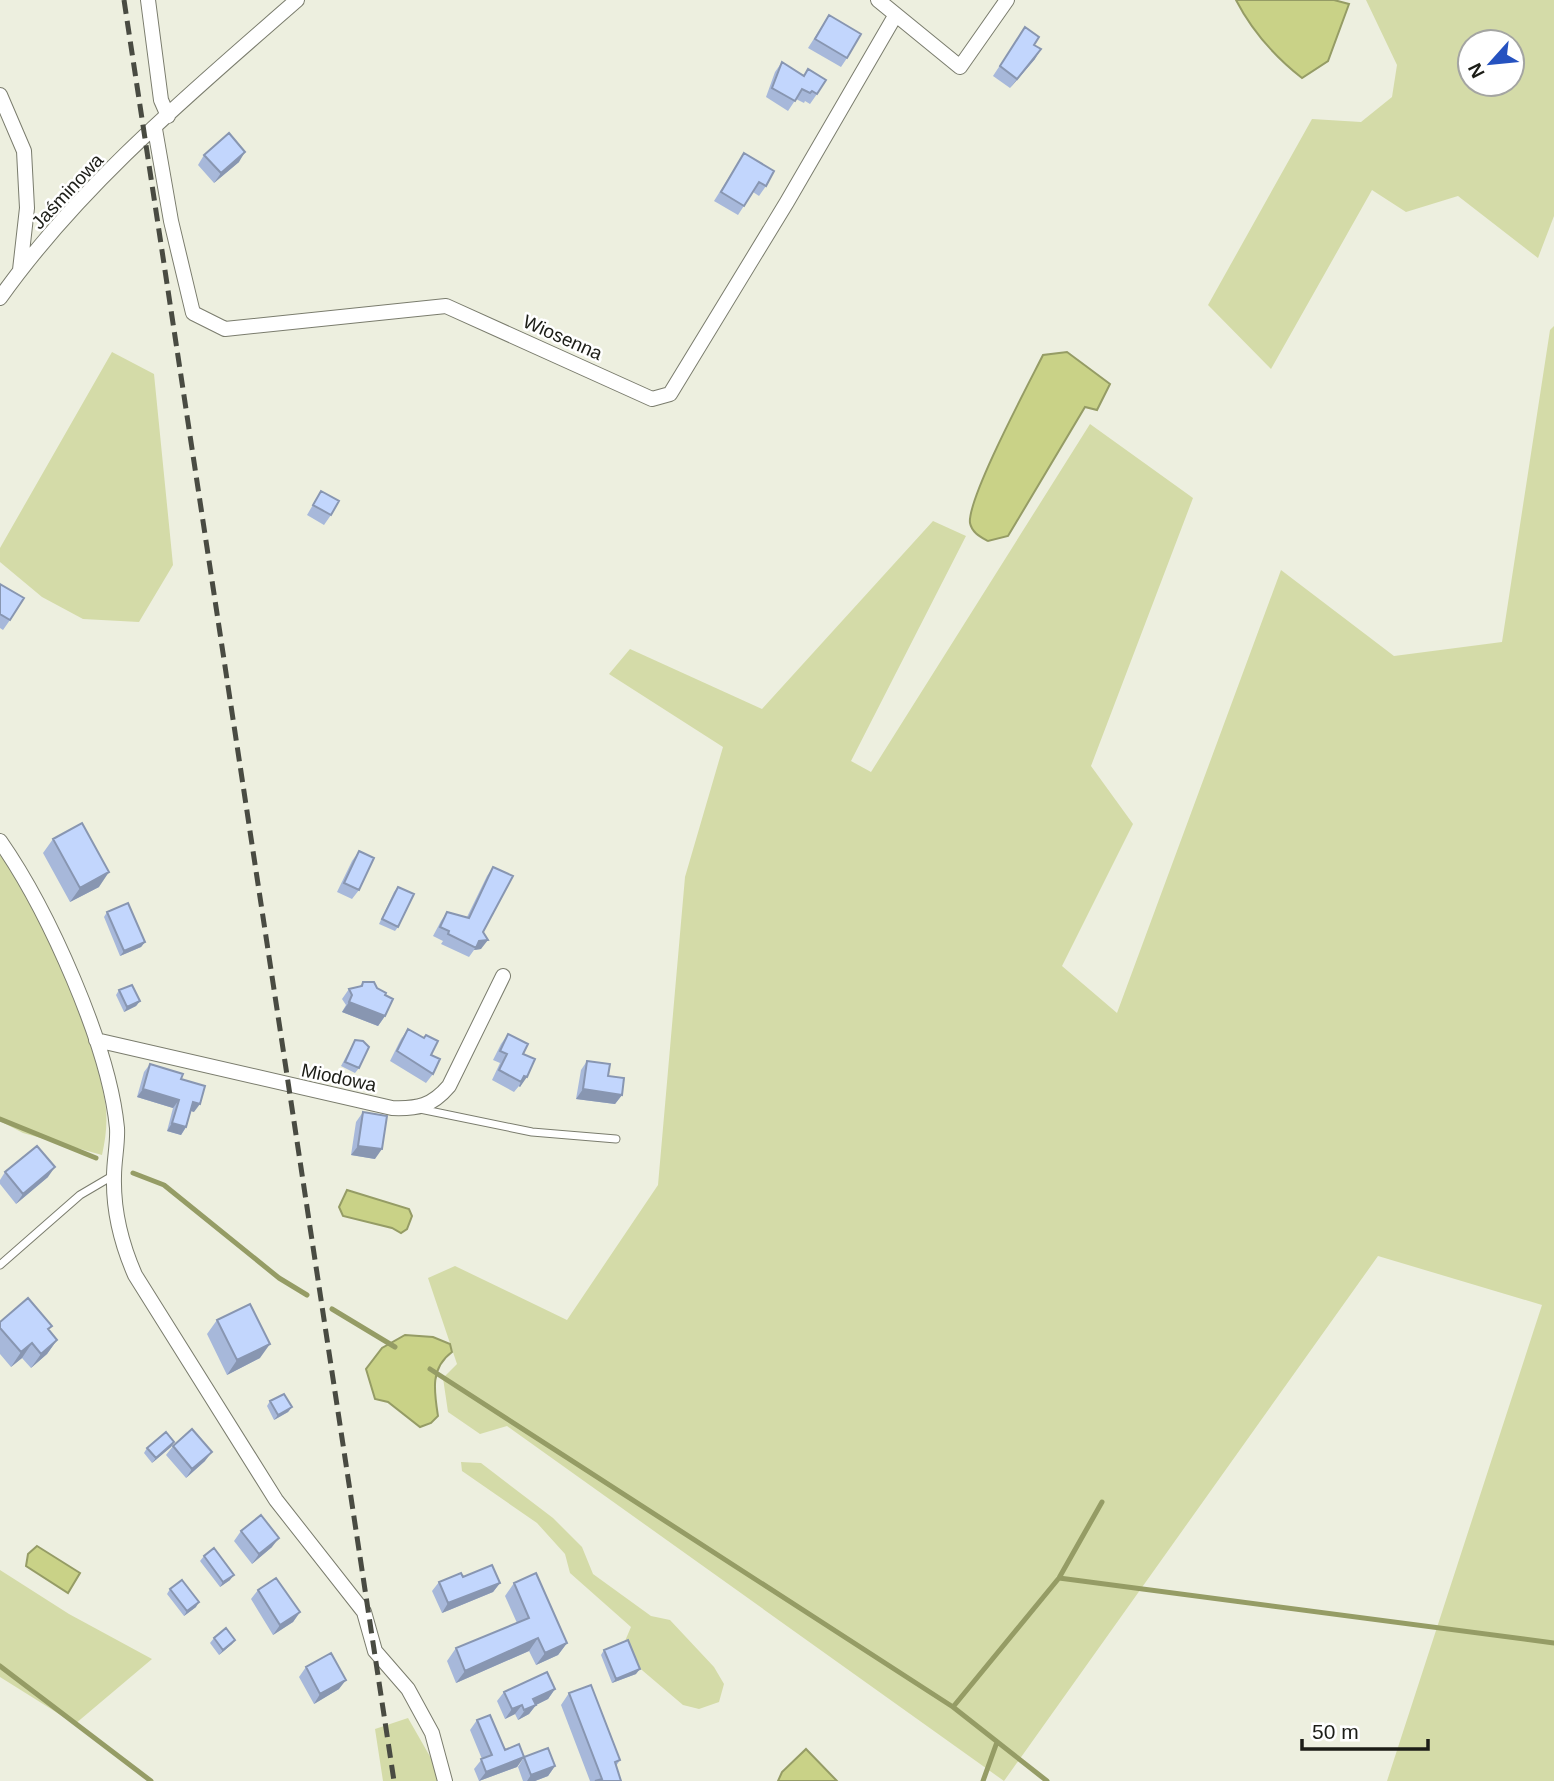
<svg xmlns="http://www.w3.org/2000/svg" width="1554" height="1781" font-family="Arial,sans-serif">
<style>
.green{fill:#d4dba8;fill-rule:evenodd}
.water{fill:#c9d287;stroke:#959c65;stroke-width:2}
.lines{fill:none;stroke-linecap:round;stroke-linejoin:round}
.stream{stroke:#959c65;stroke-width:5}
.service-casing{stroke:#7a7c6d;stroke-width:9}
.minor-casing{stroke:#7a7c6d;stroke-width:16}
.service{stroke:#fff;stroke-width:7}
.minor{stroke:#fff;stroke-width:14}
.rail{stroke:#494b42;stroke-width:5;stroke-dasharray:14 7;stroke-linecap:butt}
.wall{fill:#a7b8da}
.shaded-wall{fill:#8896b1}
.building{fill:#c2d6fd;stroke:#8896b1;stroke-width:2}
.labels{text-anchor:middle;stroke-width:5;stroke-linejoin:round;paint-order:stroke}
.street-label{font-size:19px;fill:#1c1d17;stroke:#fff}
</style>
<rect width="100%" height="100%" fill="#edefdf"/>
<path class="green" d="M1366 0H1554V216L1538 258 1458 196 1406 212 1372 190 1271 369 1208 305 1312 119 1361 122 1392 97 1397 65ZM1470 42H1512V84H1470Z
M1554 326V1781H1387L1542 1305 1378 1256 1004 1781 507 1426 480 1434 448 1412 443 1378 457 1364 428 1278 455 1266 567 1320 658 1185 685 877 723 747 609 674 630 649 762 709 933 521 966 536 851 761 871 772 1090 424 1193 498 1091 766 1133 824 1062 966 1117 1013 1281 570 1394 656 1502 642 1550 330Z
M112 352 154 374 173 565 139 622 83 619 42 597 0 562V548Z
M0 855C37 900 97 1044 105 1102 108 1120 106 1137 102 1155L23 1133 0 1121Z
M461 1462 481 1463 553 1518 582 1547 593 1574 651 1616 670 1620 714 1667 724 1684 719 1702 699 1709 683 1705 636 1665 625 1641 631 1627 570 1573 565 1554 537 1523 462 1471Z
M0 1570 69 1614 152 1659 75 1724 0 1677Z
M408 1718 444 1781H383L375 1729Z"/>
<path class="water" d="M1236 0H1334L1349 4 1328 61 1302 78C1274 56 1252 31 1236 0Z
M1067 352 1110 384 1097 410 1085 407 1008 536 988 541C981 537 972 533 970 523 967 499 1029 383 1043 355Z
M347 1190 409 1209 412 1216 407 1229 401 1233 392 1228 343 1216 339 1207Z
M405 1335 433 1337 450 1344 452 1352C430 1368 434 1391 438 1416L431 1423 420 1427 388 1402 375 1399 366 1369 382 1348Z
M37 1546 80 1573 68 1593 26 1566 28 1554Z
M806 1749 837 1781H778L782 1772Z"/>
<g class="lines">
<path class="stream" d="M0 1119 96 1158
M133 1173 164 1185 279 1278 307 1295
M332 1309 395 1347
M430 1369 953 1707 1047 1781
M1059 1578 1554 1643
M0 1666 151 1781
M953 1707 1059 1578 1102 1502
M983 1781 997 1742"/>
<defs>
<path id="service" d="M420 1109 532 1132 616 1139
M0 1265 80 1195 114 1175"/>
<path id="minor" d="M148 0 161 100 168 116
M878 0 960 67 1007 0
M0 95 24 151 27 208 20 270
M155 129 171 221 193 313 225 329 446 306 652 399 670 394 787 202 895 16
M0 298C80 185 193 91 297 0
M0 841C48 910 109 1045 117 1128 118 1143 114 1160 114 1176 113 1211 121 1243 135 1275L276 1500 364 1612 375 1651 408 1689 432 1733 445 1781
M96 1040 392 1108C418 1109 432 1106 449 1086L503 976"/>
</defs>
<use href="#service" class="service-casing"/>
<use href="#minor" class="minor-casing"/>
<use href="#service" class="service"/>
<use href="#minor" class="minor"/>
<path class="rail" d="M124 0 394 1781"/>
</g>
<path class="wall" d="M829 15 847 58 841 67 808 48Z
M1025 27 1034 45 1035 59 1010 88 993 76Z
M782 62 804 76 808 69 817 94 810 104 805 101 804 103 796 99 788 111 766 97 775 72Z
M744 153 766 186 759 196 753 192 738 215 714 201Z
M204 155 239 162 214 183 198 165Z
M321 491 331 515 324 525 307 515Z
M0 584 10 620 3 630 0 628Z
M53 839 99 887 70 902 43 853Z
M359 851V890L352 899 337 892 352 861Z
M493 867 481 949 474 950 469 957 441 944 443 941 433 936 441 921 447 912 467 917 487 876Z
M398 887V927L395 931 379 924 394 892Z
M107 912 145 942 141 947 120 956 104 917Z
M363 982 377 988 385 995V1016L378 1026 342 1012 346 1005 342 999 349 989 360 986Z
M119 990 140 1001 136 1006 124 1012 116 995Z
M408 1029 424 1038 431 1055 433 1074 426 1083 390 1061 401 1039Z
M508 1034 523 1054 535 1059 520 1087 519 1086 514 1092 492 1080 500 1063 493 1060 501 1044Z
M355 1040 359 1068 355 1073 341 1066Z
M587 1061 608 1076 622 1095 615 1104 576 1099 581 1070Z
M150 1064 181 1079 194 1112 191 1111 186 1127 181 1135 167 1131 173 1108 137 1097 144 1072Z
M363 1112 375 1159 351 1155 356 1122Z
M5 1172 48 1177 16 1204 0 1184V1180Z
M217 1320 260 1358 227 1375 207 1334Z
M0 1322 49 1330 57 1340 47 1354 31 1368 22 1358 11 1367 0 1354Z
M270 1401 292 1407 288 1412 274 1420 267 1406Z
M174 1442 171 1447 152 1463 144 1453 147 1448Z
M173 1446 205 1461 186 1478 166 1455Z
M241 1531 272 1547 252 1564 234 1541Z
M204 1556 230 1580 220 1587 200 1561Z
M463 1577 500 1583 493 1592 442 1613 432 1591 439 1582Z
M514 1583 567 1643 558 1655 536 1665 529 1651 456 1683 447 1661 456 1648 517 1623 505 1596Z
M170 1589 196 1607 184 1616 167 1594Z
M258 1590 300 1612 293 1622 273 1635 251 1599Z
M214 1638 235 1640 232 1644 219 1655 210 1643Z
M604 1650 636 1674 612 1683 601 1655Z
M306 1667 339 1689 314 1704 299 1677Z
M555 1689 548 1699 536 1705 529 1714 518 1720 515 1714 505 1719 497 1701 504 1692Z
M569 1693 620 1760 616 1766 621 1781H590L561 1705Z
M477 1720 505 1750 524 1757 517 1767 479 1781 474 1769 482 1759 470 1730Z
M524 1757 555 1766 548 1776 535 1781H523L518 1767Z"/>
<path class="shaded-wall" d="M1041 49 1035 59 1010 88 1017 79Z
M245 152 239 162 214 183 221 173Z
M109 872 99 887 70 902 80 888Z
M488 940 481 949 474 950 479 941Z
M145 942 141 947 120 956 124 951Z
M140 1001 136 1006 124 1012 127 1007Z
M349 1002 385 1016 378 1026 342 1012Z
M524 1076 527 1077 520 1087 519 1086Z
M143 1089 179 1100 173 1108 137 1097Z
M583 1089 622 1095 615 1104 576 1099Z
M193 1102 200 1104 194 1112 188 1110Z
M172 1123 186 1127 181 1135 167 1131Z
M358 1146 382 1149 375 1159 351 1155Z
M55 1167 48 1177 16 1204 23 1194Z
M57 1340 47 1354 31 1368 41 1354Z
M32 1343 22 1358 11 1367 21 1352Z
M270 1344 260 1358 227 1375 237 1360Z
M292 1407 288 1412 274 1420 278 1415Z
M174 1442 171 1447 152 1463 156 1458Z
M212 1452 205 1461 186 1478 192 1469Z
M279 1538 272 1547 252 1564 259 1554Z
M234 1575 230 1580 220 1587 223 1582Z
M500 1583 493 1592 442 1613 448 1603Z
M199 1602 196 1607 184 1616 187 1611Z
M300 1612 293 1622 273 1635 280 1625Z
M538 1638 529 1651 456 1683 465 1671Z
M235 1640 232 1644 219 1655 223 1650Z
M567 1643 558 1655 536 1665 545 1653Z
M640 1669 636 1674 612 1683 616 1679Z
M346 1680 339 1689 314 1704 320 1694Z
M555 1689 548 1699 536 1705 529 1714 518 1720 533 1699Z
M522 1705 515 1714 505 1719 512 1709Z
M524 1757 517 1767 479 1781 486 1772Z
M555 1766 548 1776 535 1781H527L531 1775Z"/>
<path class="building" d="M829 15 861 34 847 58 815 39Z
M1025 27 1039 37 1034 45 1041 49 1017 79 1000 66Z
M782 62 804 76 808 69 826 80 817 94 812 91 810 93 802 89 795 101 772 88Z
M229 133 245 152 221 173 204 155Z
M744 153 774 171 766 186 759 182 744 206 721 192Z
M321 491 339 501 331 515 313 505Z
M0 584 24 598 10 620 0 614Z
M82 823 109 872 80 888 53 839Z
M359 851 374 858 359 890 344 883Z
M493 867 513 876 483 932 488 940 479 941 476 948 448 934 449 931 440 927 447 912 469 918Z
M398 887 414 894 398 927 382 919Z
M128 903 145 942 124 951 107 912Z
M363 982H374L377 988 386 993 385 995 393 999 385 1016 349 1002 352 995 349 989 362 986Z
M132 985 140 1001 127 1007 119 990Z
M408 1029 424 1038 426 1035 438 1041 431 1055 440 1059 433 1074 397 1051Z
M508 1034 528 1044 523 1054 535 1059 527 1077 524 1076 521 1082 499 1070 507 1054 500 1051Z
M355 1040 363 1041 369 1047 359 1068 345 1062Z
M587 1061 610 1064 608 1076 624 1078 622 1095 583 1089Z
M150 1064 183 1074 181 1079 205 1086 200 1104 193 1102 186 1127 172 1123 179 1100 143 1089Z
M363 1112 387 1116 382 1149 358 1146Z
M37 1146 55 1167 23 1194 5 1172Z
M28 1298 52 1326 48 1329 57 1340 41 1354 32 1343 21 1352 0 1328V1322Z
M250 1304 270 1344 237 1360 217 1320Z
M284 1394 292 1407 278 1415 270 1401Z
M192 1429 212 1452 192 1469 173 1446Z
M166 1432 174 1442 156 1458 147 1448Z
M261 1515 279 1538 259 1554 241 1531Z
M214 1548 234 1575 223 1582 204 1556Z
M492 1565 500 1583 448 1603 439 1582 461 1573 463 1577Z
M536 1573 567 1643 545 1653 538 1638 465 1671 456 1648 529 1618 514 1583Z
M276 1578 300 1612 280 1625 258 1590Z
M182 1580 199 1602 187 1611 170 1589Z
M226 1628 235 1640 223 1650 214 1638Z
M628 1640 640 1669 616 1679 604 1650Z
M331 1653 346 1680 320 1694 306 1667Z
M547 1672 555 1689 533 1699 536 1705 524 1710 522 1705 512 1709 504 1692Z
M591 1685 620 1760 615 1762 621 1781H595L602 1779 569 1693Z
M490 1715 505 1750 519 1744 524 1757 486 1772 481 1759 492 1755 477 1720Z
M548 1748 555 1766 531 1775 524 1757Z"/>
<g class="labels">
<g class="street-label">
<text transform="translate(67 191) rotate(-47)" y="7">Jaśminowa</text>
<text transform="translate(563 337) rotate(24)" y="7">Wiosenna</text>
<text transform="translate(339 1077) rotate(12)" y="7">Miodowa</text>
</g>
</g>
<g transform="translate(1491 63) rotate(243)"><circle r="33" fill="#ffffff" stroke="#a4a5a2" stroke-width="2"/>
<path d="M0-5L12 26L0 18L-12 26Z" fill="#2552c0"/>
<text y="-10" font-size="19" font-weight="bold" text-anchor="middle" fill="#1c1d17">N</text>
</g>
<path d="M1302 1739v10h126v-10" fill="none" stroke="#1c1d17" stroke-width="3.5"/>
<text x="1312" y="1739" font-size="21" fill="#1c1d17" stroke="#ffffff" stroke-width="5" paint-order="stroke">50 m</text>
</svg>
